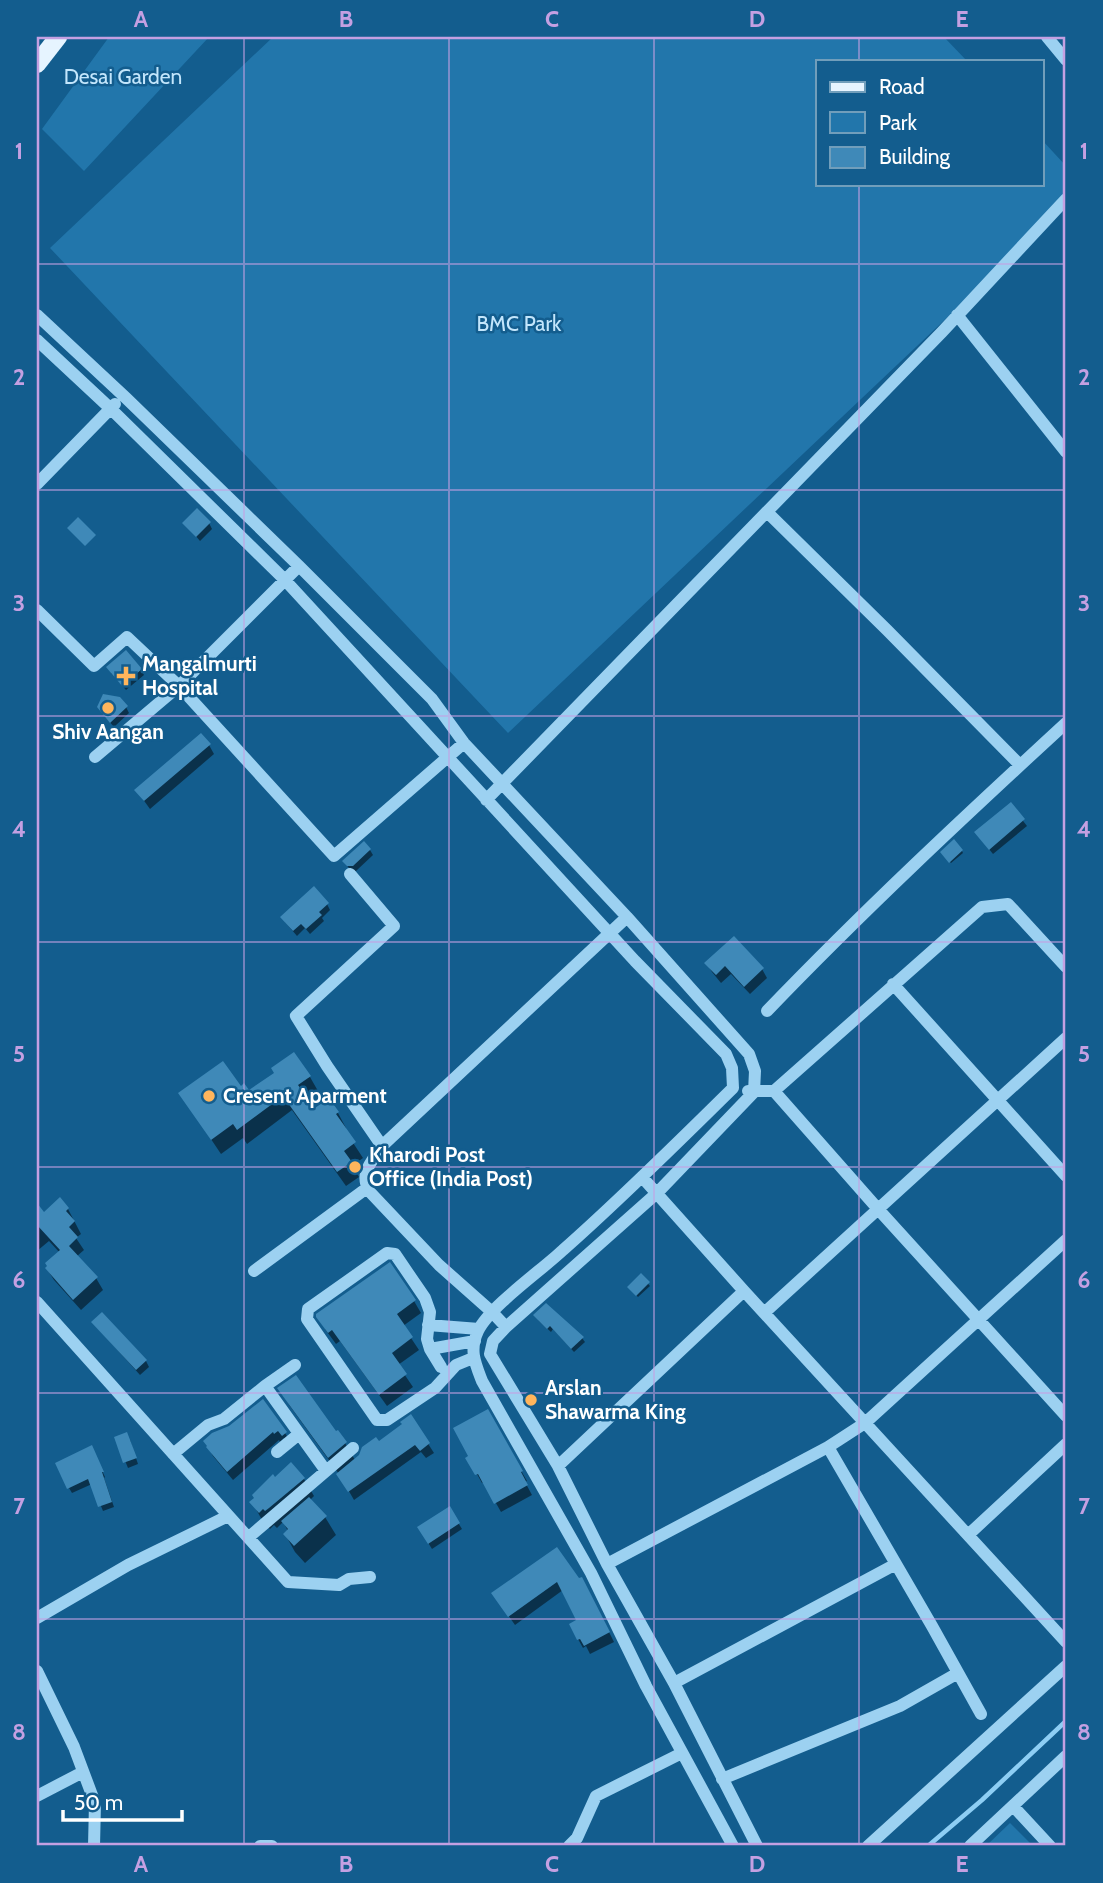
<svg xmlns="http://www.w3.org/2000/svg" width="1103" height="1883" font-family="Cabin,sans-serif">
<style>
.green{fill:#2276ab}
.shadow{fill:#0007}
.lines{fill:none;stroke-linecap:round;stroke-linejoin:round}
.stream{stroke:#8ecef4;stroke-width:4.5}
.building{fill:#3f89b8}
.minor{stroke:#9cd1f1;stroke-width:12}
.major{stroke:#e6f4ff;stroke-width:18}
.grid{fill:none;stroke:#c4a0e2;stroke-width:2;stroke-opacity:0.55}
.poi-dot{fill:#ffb55c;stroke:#135d8e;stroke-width:2.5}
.labels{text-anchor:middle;stroke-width:5;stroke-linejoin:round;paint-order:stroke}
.park-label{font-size:21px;fill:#c3e6fc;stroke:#135d8e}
.poi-label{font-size:21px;font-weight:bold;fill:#fff;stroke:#135d8e;text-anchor:start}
.neatline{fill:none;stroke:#c4a0e2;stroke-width:2.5}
.grid-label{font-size:23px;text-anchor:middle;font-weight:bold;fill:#c4a0e2}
</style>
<rect width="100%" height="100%" fill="#135d8e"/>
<path class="green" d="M109 37H209L84 171 42 129Z
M273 37H944L967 61H818V184H1042V140L1066 166V205L508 733 50 248Z
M1010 1823 1033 1846H986Z"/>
<path class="shadow" d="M185 523H209L212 529 200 541Z
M141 670 144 675 126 690 111 673Z
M126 707 129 713 114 727 102 713Z
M209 745 214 754 150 809 137 791Z
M1010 804 1027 826 993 854 980 838Z
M370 850 373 855 356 871H351L344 861Z
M962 851 963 853 951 863 943 855Z
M327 904 330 910 322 918 324 921 310 934 305 928 297 936 285 922Z
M707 964 762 969 767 978 750 994 731 974 721 983 712 972Z
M310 1077 318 1091 307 1100 315 1111 338 1113 346 1128 344 1129 363 1158 352 1166 359 1177 346 1186 292 1110 247 1144 243 1138 221 1154 180 1093 241 1088 249 1093Z
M60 1200 68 1209 81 1234 76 1238 84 1250 76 1257 96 1278 103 1290 81 1310 54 1280 47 1269 60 1253 49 1241 37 1251V1207L44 1214Z
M641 1276 650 1286 638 1297 630 1289Z
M414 1301 421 1313 403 1326 419 1350 398 1365 413 1387 387 1406 340 1341 336 1344 325 1329Z
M102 1314 146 1361 149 1367 140 1375 97 1327Z
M538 1320 582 1338 585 1342 574 1352 553 1329 551 1332Z
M280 1389 336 1434 345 1443 355 1460 404 1425 411 1417 434 1453 426 1458 421 1452 354 1500 339 1474 290 1406Z
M263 1401 291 1442 288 1444 284 1438 280 1442 279 1440 233 1480 213 1456 205 1441 230 1427Z
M487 1411 527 1481 525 1482 532 1495 501 1512 484 1482 482 1483 468 1458 471 1457Z
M116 1438 130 1440 138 1464 128 1468Z
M94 1453 105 1477 104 1478 114 1507 103 1511 92 1484 72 1493 69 1488Z
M304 1479 314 1496 310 1500 325 1517 336 1535 305 1563 295 1552 285 1534 288 1531 283 1522 277 1528 274 1525 270 1529 262 1520 252 1502Z
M449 1508 462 1529 432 1549 419 1528Z
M556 1549 579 1580 587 1588 614 1642 590 1654 586 1646 583 1648 578 1639 579 1621 563 1590 515 1625 499 1602Z"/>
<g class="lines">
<path class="stream" d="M928 1846 982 1800 1066 1721"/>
</g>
<path class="building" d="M197 508 211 522 196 537 182 523Z
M78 517 96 535 85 546 67 528Z
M126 650 142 669 122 686 106 667Z
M103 694 120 697 128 706 110 723 97 707Z
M201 733 211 744 144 801 134 790Z
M1011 802 1025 819 989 850 974 832Z
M954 839 963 850 949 863 940 852Z
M364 841 371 849 353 866H347L342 861Z
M314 886 329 903 319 912 322 915 306 929 301 924 293 931 280 917Z
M734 936 764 968 744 987 725 966 716 975 704 963Z
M294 1052 311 1076 298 1085 315 1108 329 1098 339 1112 336 1114 356 1142 344 1151 352 1162 337 1172 283 1096 237 1130 233 1124 211 1140 178 1093 223 1061 241 1086 244 1083 249 1090 274 1073 271 1068Z
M60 1197 69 1208 66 1211 75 1221 69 1227 78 1237 69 1246 98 1277 73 1300 45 1268 47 1266 45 1263 60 1250 37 1225V1203L44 1212Z
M390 1262 416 1300 397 1314 413 1337 392 1353 407 1374 379 1395 332 1330 328 1333 316 1317V1314Z
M641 1273 650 1282 636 1296 627 1287Z
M546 1303 584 1337 571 1349 550 1326 547 1329 533 1315Z
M102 1312 147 1360 136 1370 91 1322Z
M296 1375 336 1431 338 1430 347 1442 328 1458 277 1388Z
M263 1399 287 1432 282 1436 278 1431 274 1434 273 1432 227 1472 206 1447 207 1446 203 1441 212 1433 229 1426Z
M488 1409 523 1471 521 1472 528 1485 494 1504 478 1474 475 1475 465 1458 468 1456 453 1428Z
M411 1414 430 1443 420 1451 415 1445 348 1492 336 1474 359 1455 362 1447 376 1437 379 1441 402 1424 400 1422Z
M127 1432 137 1458 123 1463 114 1437Z
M92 1445 104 1472H102L112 1502 98 1507 88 1479 67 1489 55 1463Z
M291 1462 305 1478 269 1508 265 1511 263 1509 259 1513 249 1502 254 1498 252 1495 273 1474 275 1477Z
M309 1497 327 1516 294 1546 283 1534 288 1529 281 1521Z
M450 1506 460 1523 428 1544 417 1527Z
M557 1547 579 1578 582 1577 610 1632 584 1646 580 1639 577 1640 569 1624 576 1620 557 1582 508 1617 491 1593Z"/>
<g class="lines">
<path class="minor" d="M1047 37 1066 60
M37 315 126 398 299 566 432 699 464 743 627 917 749 1054 755 1071 754 1092 657 1193 506 1327 493 1341 490 1354 558 1466 607 1564 674 1683 757 1846
M957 315 1066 452
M37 340 111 409 284 579 635 961 726 1054 732 1068 733 1088C677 1143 622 1198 563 1250 542 1270 490 1306 478 1331 469 1350 475 1363 482 1381L591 1573 646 1686 733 1846
M37 484 115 404
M767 512 887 630 1020 765
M299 566 179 686 334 856 464 743
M37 610 94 666 127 637 179 686 95 757
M486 800 942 332 1066 199
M350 874 394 926 296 1016 327 1066 382 1146 627 917
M893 984 1066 1176
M767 1011C863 911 965 816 1066 723
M748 1091H774L982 907 1008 904 1066 967
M774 1091 878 1209 1066 1416
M382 1146C372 1162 359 1172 369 1191L439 1265 492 1312 506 1327
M642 1177 744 1291 1066 1642
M254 1271 367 1188
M37 1302 288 1582 339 1585 349 1579 370 1577
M764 1313 1066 1038
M428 1325 479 1329
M430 1349 475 1341
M441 1367 430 1349 427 1339 430 1312 425 1298 395 1254 387 1253 308 1309 307 1319 377 1420H387L435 1388 456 1365 473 1358
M265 1386 295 1365
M828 1447 932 1626 981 1714
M277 1452 299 1434
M173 1454 208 1425 224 1419 265 1386 326 1471
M558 1466 744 1291
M968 1535 1066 1444
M249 1537 353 1448
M607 1564 828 1447 865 1423 1066 1240
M37 1618 128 1565 228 1516
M37 1671 74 1747 95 1803 94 1846
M674 1683 896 1564
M722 1779 900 1706 958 1673
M37 1796 83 1772
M1013 1806 1050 1846
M260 1846H272
M569 1846 577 1838 596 1796 682 1753
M868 1846 1066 1666
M970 1846 1066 1756"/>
<path class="major" d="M37 64 58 37"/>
</g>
<path class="grid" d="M244 37V1846M449 37V1846M654 37V1846M859 37V61M859 184V1846M37 264H1066M37 490H1066M37 716H1066M37 942H1066M37 1167H1066M37 1393H1066M37 1619H1066"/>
<g class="poi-dot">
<path d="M122.5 665.5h7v7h7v7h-7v7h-7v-7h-7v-7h7z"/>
<circle cx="108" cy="708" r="7"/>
<circle cx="209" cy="1096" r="7"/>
<circle cx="355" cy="1167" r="7"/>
<circle cx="531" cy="1400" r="7"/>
</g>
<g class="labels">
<g class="park-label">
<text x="123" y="84">Desai Garden</text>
<text x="519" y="331">BMC Park</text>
</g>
<g class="poi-label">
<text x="142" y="671">Mangalmurti<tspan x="142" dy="24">Hospital</tspan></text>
<text x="108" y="739" text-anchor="middle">Shiv Aangan</text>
<text x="223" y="1103">Cresent Aparment</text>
<text x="369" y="1162">Kharodi Post<tspan x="369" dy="24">Office (India Post)</tspan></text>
<text x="545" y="1395">Arslan<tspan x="545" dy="24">Shawarma King</tspan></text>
</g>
</g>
<rect width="1103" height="1883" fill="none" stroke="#135d8e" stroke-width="77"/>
<rect x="816" y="60" width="228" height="126" fill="#135d8e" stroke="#719ebb" stroke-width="2"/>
<rect x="830" y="82" width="35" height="10" fill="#e6f4ff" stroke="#719ebb" stroke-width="2"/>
<text x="879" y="94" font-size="21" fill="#ffffff">Road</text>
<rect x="830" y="112" width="35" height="21" fill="#2276ab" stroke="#719ebb" stroke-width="2"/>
<text x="879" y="130" font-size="21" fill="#ffffff">Park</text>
<rect x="830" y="147" width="35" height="21" fill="#3f89b8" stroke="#719ebb" stroke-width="2"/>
<text x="879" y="164" font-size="21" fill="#ffffff">Building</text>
<path d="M63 1810v10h119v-10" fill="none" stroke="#ffffff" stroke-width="3.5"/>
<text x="74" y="1810" font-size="21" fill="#ffffff" stroke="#135d8e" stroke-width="5" paint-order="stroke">50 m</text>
<rect x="38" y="38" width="1026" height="1806" class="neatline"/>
<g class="grid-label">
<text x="141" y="27">A</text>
<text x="346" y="27">B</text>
<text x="552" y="27">C</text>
<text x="757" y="27">D</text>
<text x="962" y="27">E</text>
<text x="19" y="159">1</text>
<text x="1084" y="159">1</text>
<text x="19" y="385">2</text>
<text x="1084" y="385">2</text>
<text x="19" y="611">3</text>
<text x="1084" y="611">3</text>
<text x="19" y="837">4</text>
<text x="1084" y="837">4</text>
<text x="19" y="1062">5</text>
<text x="1084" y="1062">5</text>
<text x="19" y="1288">6</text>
<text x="1084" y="1288">6</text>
<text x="19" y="1514">7</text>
<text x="1084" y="1514">7</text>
<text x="19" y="1740">8</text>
<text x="1084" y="1740">8</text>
<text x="141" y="1872">A</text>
<text x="346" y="1872">B</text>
<text x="552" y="1872">C</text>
<text x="757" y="1872">D</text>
<text x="962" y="1872">E</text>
</g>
</svg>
